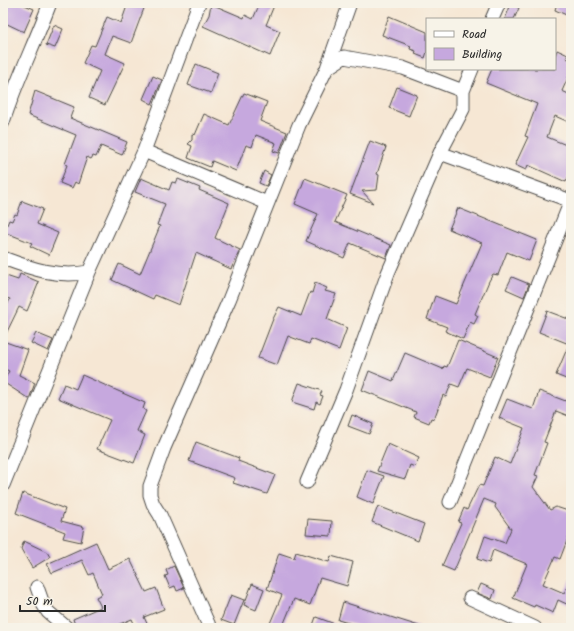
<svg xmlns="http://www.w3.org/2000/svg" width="574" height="631" font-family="Kalam,sans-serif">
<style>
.building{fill:#c6a8de}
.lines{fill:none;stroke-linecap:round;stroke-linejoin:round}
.minor-casing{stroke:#494744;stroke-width:15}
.minor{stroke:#fff;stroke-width:13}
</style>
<rect width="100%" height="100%" fill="#f7f3e8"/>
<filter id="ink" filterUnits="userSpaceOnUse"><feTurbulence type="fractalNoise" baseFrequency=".025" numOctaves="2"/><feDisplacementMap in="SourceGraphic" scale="8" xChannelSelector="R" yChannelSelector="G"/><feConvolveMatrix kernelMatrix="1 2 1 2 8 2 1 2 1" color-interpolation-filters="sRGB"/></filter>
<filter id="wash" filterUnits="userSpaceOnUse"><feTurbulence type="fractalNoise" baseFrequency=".012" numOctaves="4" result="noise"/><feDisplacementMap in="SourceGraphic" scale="16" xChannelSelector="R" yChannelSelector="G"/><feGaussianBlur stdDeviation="0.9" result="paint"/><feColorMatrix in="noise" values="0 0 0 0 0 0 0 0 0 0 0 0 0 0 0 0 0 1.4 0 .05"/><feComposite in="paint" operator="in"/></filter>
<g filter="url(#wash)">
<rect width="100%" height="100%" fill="#f6e7d4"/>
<g id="blocks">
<path class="building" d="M3 3H20L34 9 24 32 3 22Z
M128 3H146L131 43 112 36 105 54 125 63 105 105 89 98 100 71 83 63 91 45 95 46 107 17 121 23Z
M260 3H275L266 25 280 31 270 56 203 26 209 15 211 4 244 18 245 15 253 19Z
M557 3H571V17L555 10Z
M511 4 519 8 514 19H505Z
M389 16 427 32V52L425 58 415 54 416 51 410 49 411 46 382 35Z
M54 25 63 29 55 48 46 45Z
M557 50 568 55 566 58 571 60V71L562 91 571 95V123L555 116 547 137 571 147V171L566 182 528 165 526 170 515 165 528 137 525 136 537 104 486 83 492 69H555V56Z
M196 64 218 73 211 93 188 85Z
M153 76 162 80 152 104 143 99Z
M397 87 417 95 409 116 389 108Z
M35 91 74 107 70 118 127 142 122 155 101 146 96 157 93 156 91 159 87 157 78 184 75 182 72 188 60 183 67 165 65 164 76 135 28 115Z
M244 93 267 102 260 121 287 132 279 153 273 151 276 143 256 135 252 147 246 145 236 171 212 161 210 167 188 158 192 146 188 144 192 140V134L195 135 204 114 229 125Z
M370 141 386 147 377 174 379 175 377 190 362 191 373 203 350 194Z
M264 171 271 175 266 186 259 183Z
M141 178 169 190 172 182 176 183 178 179 200 188 199 190 229 203 215 238 240 250 231 269 196 253 179 305 155 295 153 299 112 280 119 264 140 274 160 226 157 225 165 204 135 192Z
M305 178 347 195 335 222 391 245 386 258 350 243 344 258 306 241 318 214 295 204Z
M22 201 43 209 37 224 58 233 49 255 30 246 32 243 4 232 9 220 12 221 15 214 17 215Z
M458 208 537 240 529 261 507 252 498 275 493 274 489 281 475 314 478 316 474 324 470 322 463 339 445 331 447 327 427 319 435 296 456 304 482 243 449 229Z
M20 274 39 282 27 311 19 307 3 340V314L10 299 3 297V275L18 280Z
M512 277 529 284 524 297 506 289Z
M315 283 327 288 325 291 336 294 327 319 347 328 339 350 311 339 309 344 288 336 277 365 258 358 273 319 279 307 301 316 310 292 312 293Z
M547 311 571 320V381L556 375 569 344 539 332Z
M36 333 53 340 48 351 31 343Z
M458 340 498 357 490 377 467 368 459 387 451 384 446 397 443 395 434 419 431 418 429 423 414 417 416 412 362 390 369 371 393 381 405 353 443 369 444 366 447 367Z
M3 341 28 350 19 375 35 383 29 399 3 382 9 371 5 369 6 366 3 365Z
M82 375 145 403 143 409 146 411 137 431 145 435 134 463 97 449 110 420 58 398 64 384 76 389Z
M299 383 322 391 320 395 323 396 320 404 316 402 314 409 292 402Z
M539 391 571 403V417L556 411 544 442 547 443 535 475 538 476 533 487 550 510 556 507 571 512V530L560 559 555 557 543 584 564 593 571 579V606L558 600 553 613 535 605 534 607 513 598 527 564 493 550 489 563 477 559 485 536 505 543 511 529 495 507 496 504 484 499 454 571 442 566 461 523 458 522 464 508 467 510 479 485 483 486 495 457 510 464 524 428 499 418 507 399 533 409Z
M352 415 373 424 369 434 348 426Z
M196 442 239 458 238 461 275 475 267 494 233 483 235 478 189 461Z
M388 444 419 458 415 467 410 465 405 479 377 471Z
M367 470 384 476 373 504 357 497Z
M23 493 65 509 61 521 84 527 81 542 63 538 65 532 16 513Z
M378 506 424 524 418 541 372 522Z
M308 519 332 521 331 536 306 534Z
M24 541 47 552 50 557 32 568 21 549Z
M96 542 108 569 130 559 146 592 156 588 164 609 144 617 149 628H136L132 619 110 628H76L73 619 101 607 96 597 102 594 93 573 89 575 82 560 52 573 47 564Z
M296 552 329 562 331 556 353 562 347 586 320 578 310 605 294 599 282 628H268L282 595 267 589 279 553 294 558Z
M174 566 184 588 177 591 175 586 170 588 165 576 168 575 166 570Z
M252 584 264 589 256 610 244 605Z
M481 584 495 590 492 599 477 593Z
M231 595 244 600 234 625 221 620Z
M343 602 419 626V628H366L338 620Z
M316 617 343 627V628H312Z"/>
</g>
</g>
<g filter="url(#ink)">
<use href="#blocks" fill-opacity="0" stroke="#494744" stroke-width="1"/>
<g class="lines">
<defs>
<path id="minor" d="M492 19 499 3
M327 68 344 57 403 68 463 91
M3 122C16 81 35 43 50 3
M144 151 267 203
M440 153 571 201
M3 258C32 269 58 278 89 272
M307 482 346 390 388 273 440 153 463 109V91L472 69
M3 485 89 272 144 151 199 3
M450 502 571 201
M37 587 43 604 48 612 67 628
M470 598 535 628
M210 628 160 515 153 504 150 495V486L164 448 229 300 299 125 327 68 350 3"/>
</defs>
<use href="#minor" class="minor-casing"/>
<use href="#minor" class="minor"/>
</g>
</g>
<rect width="574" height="631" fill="none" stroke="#f7f3e8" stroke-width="16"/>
<rect x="426" y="18" width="130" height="52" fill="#f7f3e8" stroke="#a5a39c"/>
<rect x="434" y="31" width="20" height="6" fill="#ffffff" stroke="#a5a39c"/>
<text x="462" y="38" font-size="12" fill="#2b2b2b">Road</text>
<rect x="434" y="48" width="20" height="12" fill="#c6a8de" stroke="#a5a39c"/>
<text x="462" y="58" font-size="12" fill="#2b2b2b">Building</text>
<path d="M20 605v6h85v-6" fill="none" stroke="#2b2b2b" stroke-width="2"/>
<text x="26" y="605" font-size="12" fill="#2b2b2b" stroke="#f7f3e8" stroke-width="3" paint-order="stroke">50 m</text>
</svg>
